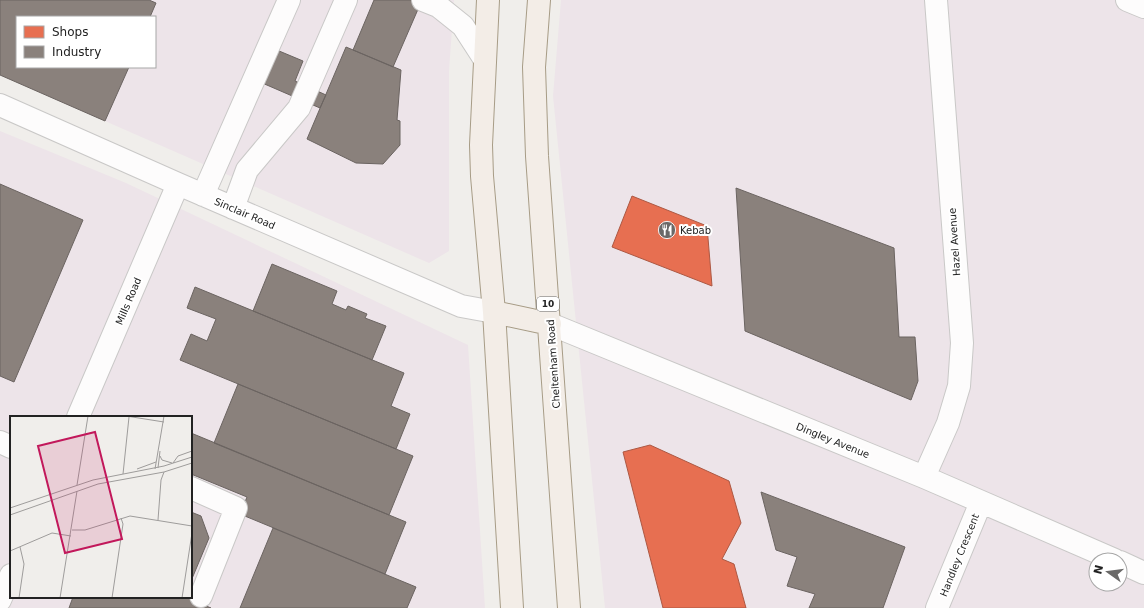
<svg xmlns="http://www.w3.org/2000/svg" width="1144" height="608" font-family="'DejaVu Sans',sans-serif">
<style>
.industrial{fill:#ede4e9;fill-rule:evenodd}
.shops{fill:#e76f51;stroke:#ac5843}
.industry{fill:#8a817c;stroke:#6b6461}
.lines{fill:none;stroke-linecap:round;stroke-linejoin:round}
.minor-casing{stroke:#c9c8c7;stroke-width:24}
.major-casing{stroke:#a79c86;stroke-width:24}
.minor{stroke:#fdfcfc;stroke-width:22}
.major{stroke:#f3ede7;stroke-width:22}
.labels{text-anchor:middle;stroke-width:4;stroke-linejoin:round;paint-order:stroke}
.shield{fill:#fff;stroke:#646464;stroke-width:1}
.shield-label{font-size:9px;font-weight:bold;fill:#222}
.street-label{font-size:10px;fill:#222;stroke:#fff}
.poi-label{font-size:10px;fill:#222;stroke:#fff;text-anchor:start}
.inset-road{fill:none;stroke:#9e9c9b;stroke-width:1}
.view{fill:#c2185b;fill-opacity:0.15;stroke:#c2185b;stroke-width:2}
.inset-edge{fill:none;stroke:#222;stroke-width:2}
</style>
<rect width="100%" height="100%" fill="#f0eeeb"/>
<path class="industrial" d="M0 0H454L449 71V251L429 263 0 75ZM17 17H155V67H17Z
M561 0H1144V608H605L553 96ZM1096 560H1120V584H1096Z
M0 131 126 183 468 345 485 608H0ZM11 417H191V597H11Z"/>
<path class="shops" d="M632 196 707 226 712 286 612 247Z
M650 445 729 481 741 523 722 559 734 564 746 608H663L623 452Z"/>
<path class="industry" d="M0 0H149L156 3 150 17H17V67H129L105 121 0 75Z
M374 0H422L393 67 353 50Z
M260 43 303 61 295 81 326 95 320 108 246 76Z
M346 47 401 70 397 120 400 121V145L383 164 356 163 307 139Z
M0 184 83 220 14 382 0 376Z
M736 188 894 248 899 337H915L918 381 911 400 745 331Z
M272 264 337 291 332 304 346 310 348 306 367 314 365 318 386 326 372 360 253 311Z
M195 287 404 373 391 406 410 414 396 449 180 360 191 334 207 341 216 319 187 308Z
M238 384 413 456 389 515 214 443Z
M191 433 406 522 385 574 240 514 247 497 191 474Z
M761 492 905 547 883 608H809L815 594 787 586 797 557 776 550Z
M191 512 201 516 209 538 191 581Z
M273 528 416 587 407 608H240Z
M73 597H185L211 608H69Z"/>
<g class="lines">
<defs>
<path id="minor" d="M423 0 438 6 463 26 485 60
M1127 0 1144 7
M0 105 178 184 461 306 494 312
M203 195 289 0
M233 208 247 170 299 108 346 0
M550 324 924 477 1115 560
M78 417 178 184
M0 442 11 447
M924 477 948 423 959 386 962 343 936 0
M191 488 236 508 201 596
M1120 562 1144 573
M0 600 11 575
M937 608 981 502"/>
<path id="major" d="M488 0 481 145 482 176 494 312 512 608
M539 0 534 67 537 156 569 608
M494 312 550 324"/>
</defs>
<use href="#minor" class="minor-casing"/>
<use href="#major" class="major-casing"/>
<use href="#minor" class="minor"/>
<use href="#major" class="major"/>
</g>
<defs>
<symbol id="restaurant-disc" viewBox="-11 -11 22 22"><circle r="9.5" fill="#6a6968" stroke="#fff"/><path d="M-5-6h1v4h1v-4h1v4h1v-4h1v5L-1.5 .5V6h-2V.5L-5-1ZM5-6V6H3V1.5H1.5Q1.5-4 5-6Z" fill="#fff"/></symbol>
</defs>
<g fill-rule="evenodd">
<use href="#restaurant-disc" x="657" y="220" width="20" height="20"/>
</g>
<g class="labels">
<rect class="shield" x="537" y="297" width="22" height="14" rx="3"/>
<g class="shield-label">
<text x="548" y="307">10</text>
</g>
<g class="street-label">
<text transform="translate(245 213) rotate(23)" y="4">Sinclair Road</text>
<text transform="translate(954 242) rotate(-94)" y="4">Hazel Avenue</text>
<text transform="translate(128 301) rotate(-67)" y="4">Mills Road</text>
<text transform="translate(553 364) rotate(-94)" y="4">Cheltenham Road</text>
<text transform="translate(833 440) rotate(22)" y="4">Dingley Avenue</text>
<text transform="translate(959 555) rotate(-68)" y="4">Handley Crescent</text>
</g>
<g class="poi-label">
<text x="680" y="234">Kebab</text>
</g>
</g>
<g transform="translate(10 416)">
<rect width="182" height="182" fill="#f0eeeb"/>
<path class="inset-road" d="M116 0 154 6M150 40 152 44 162 47M163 47 168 40 182 35M148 52 150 35M127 53 146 46M145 53 154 0M113 58 119 1M67 69 78 0M0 92 83 64 154 50 182 41M0 99 88 68 154 56 182 47M148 104 151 64 154 56M62 114H75L120 100 182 110M0 135 42 117 61 120M9 182 14 148 10 131M50 182 67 75M102 182 113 108 111 102M172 182 182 117"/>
<path class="view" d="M85 16 112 123 55 137 28 30Z"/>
<rect width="182" height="182" class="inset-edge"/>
</g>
<rect x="16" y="16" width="140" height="52" fill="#ffffff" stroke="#a7a7a7"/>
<rect x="24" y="26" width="20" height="12" fill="#e76f51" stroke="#a7a7a7"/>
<text x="52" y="36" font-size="12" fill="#222222">Shops</text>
<rect x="24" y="46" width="20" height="12" fill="#8a817c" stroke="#a7a7a7"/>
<text x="52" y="56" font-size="12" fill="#222222">Industry</text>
<g transform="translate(1108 572) rotate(284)"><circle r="19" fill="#ffffff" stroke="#a7a7a7"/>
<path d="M0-3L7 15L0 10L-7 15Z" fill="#6a6968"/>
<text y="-6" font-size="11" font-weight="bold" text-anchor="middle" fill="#222222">N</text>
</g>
</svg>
